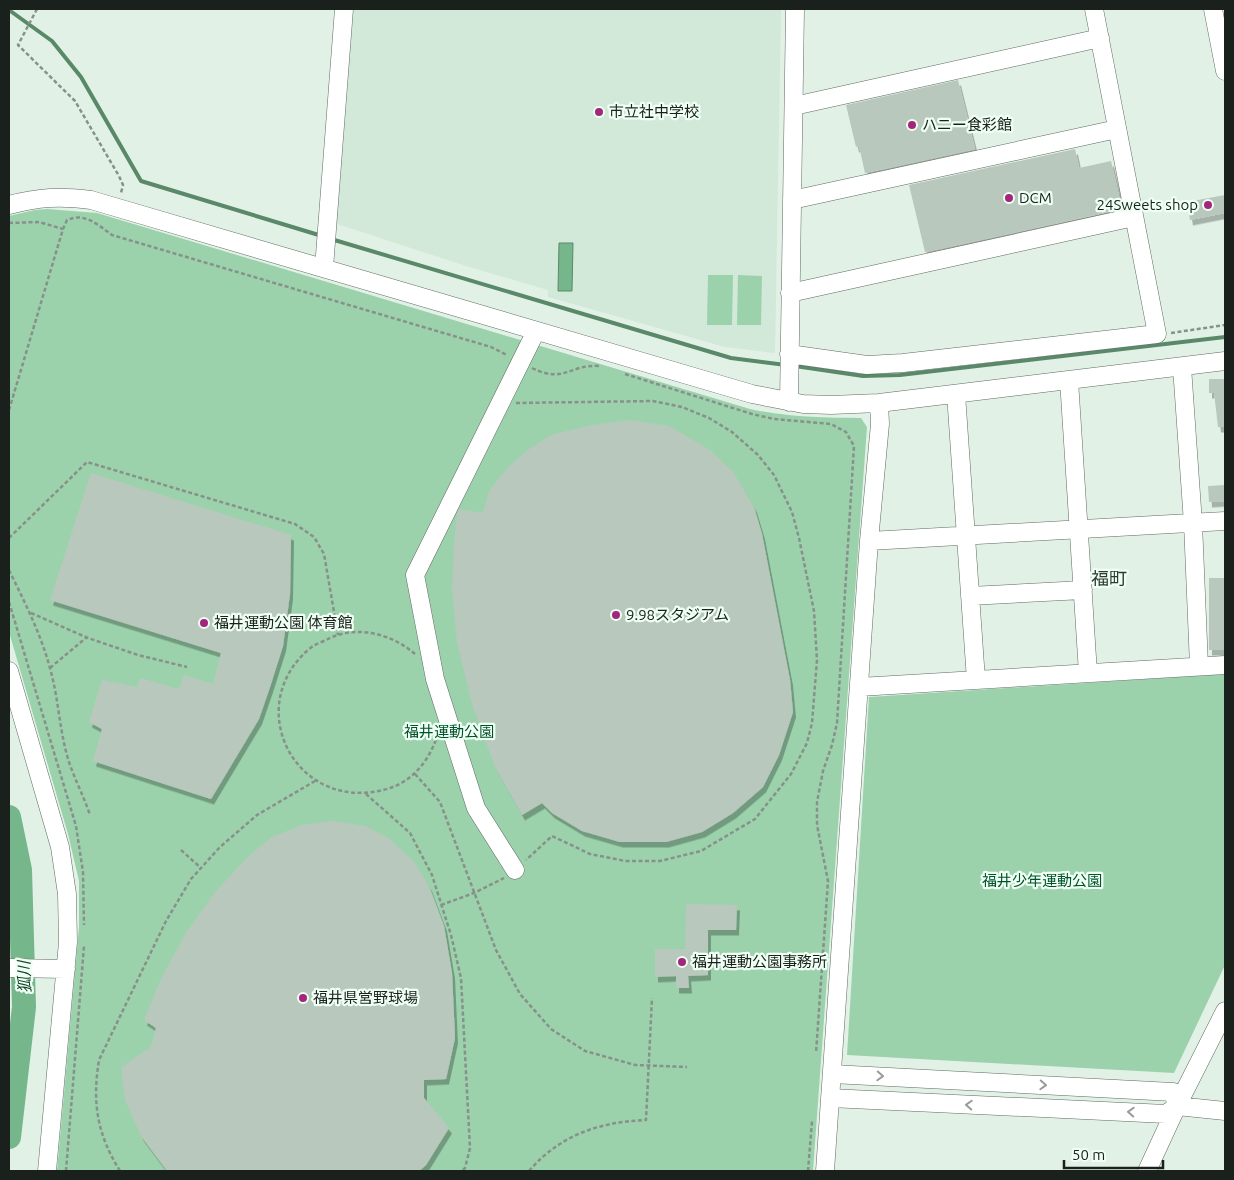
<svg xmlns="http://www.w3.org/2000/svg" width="1234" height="1180" font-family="Ubuntu,'Noto Sans JP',sans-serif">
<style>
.built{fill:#d2e8d9}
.green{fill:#9bd2ac}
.water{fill:#75b68b;stroke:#5a896a}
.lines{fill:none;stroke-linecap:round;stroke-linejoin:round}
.stream{stroke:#5a896a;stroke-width:4}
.river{stroke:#75b68b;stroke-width:24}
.building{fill:#b9c8bd;filter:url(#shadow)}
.minor-casing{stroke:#5e6b62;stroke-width:19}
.path{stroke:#87918a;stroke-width:2.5;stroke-dasharray:4 2.5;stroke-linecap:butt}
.minor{stroke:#fff;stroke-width:18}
.oneway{stroke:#989b99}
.poi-dot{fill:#a1267c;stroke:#effff4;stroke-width:2}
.labels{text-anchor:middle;stroke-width:4.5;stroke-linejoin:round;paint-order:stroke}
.poi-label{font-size:15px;fill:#1a201c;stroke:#effff4;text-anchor:start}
.park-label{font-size:15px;fill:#00522a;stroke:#effff4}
.water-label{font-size:16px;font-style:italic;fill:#0f4226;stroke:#effff4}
.quarter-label{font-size:18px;fill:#2f3a32;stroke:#effff4}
</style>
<defs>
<filter id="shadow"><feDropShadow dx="3" dy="5.5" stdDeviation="0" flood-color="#0004"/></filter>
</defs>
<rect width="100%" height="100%" fill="#e2f1e6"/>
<path class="built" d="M350 9H781L775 353 725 347 548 297V290L466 266 337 224 335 219Z"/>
<path class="green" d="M47 209 97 213 750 409C787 417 823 418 861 418L867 427 813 1171H57L79 927V881L68 834 9 632V216L35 210Z
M708 275H733L732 325H707Z
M738 275 762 276 761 325H737Z
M1225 674V965L1174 1073 847 1055 869 697Z"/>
<path class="water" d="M559 243H573L572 291H558Z"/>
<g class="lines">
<path class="stream" d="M9 10 52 41 81 77 141 181 322 236
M331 239 731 358 786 365
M795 366 863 376 900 375 1225 337"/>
<path class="river" d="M9 817 20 870 24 1007 9 1137"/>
</g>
<path class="building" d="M958 80 975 149 865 173 859 146 856 147 846 105Z
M1075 149 1079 168 1111 161 1122 209 925 252 909 185Z
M1225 195V213L1190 220 1187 202Z
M1209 379H1225V427H1218L1214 393H1209Z
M630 420 669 426 710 450 734 473 754 507 762 534 790 680 793 712 779 755 763 787 733 813 702 832 666 842H620L582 831 552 813 542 803 522 815 495 767 472 704 457 642 452 589 454 544 457 514 459 509 483 513 489 491 507 468 528 450 551 435 592 425Z
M91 473 291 535 290 594 283 646 270 687 259 719 211 799 93 761 102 729 89 722 102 680 137 687 140 678 179 689 184 675 213 684 221 653 50 600Z
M1225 485V501L1209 502 1208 486Z
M1209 578H1225V650H1209Z
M333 821 365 826 390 839 415 863 429 886 444 926 452 973 455 1038 446 1079 424 1080V1098L449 1128 426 1165 419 1171H167L141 1136 125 1100 121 1067 151 1047 156 1028 144 1020 162 977 186 933 215 892 250 855 272 837 302 825Z
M686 904 737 905 736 930H708V975L688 976 689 988H676V976L655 977V949H685Z"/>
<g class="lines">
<defs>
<path id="minor" d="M1213 9 1225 71
M794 106 1100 38
M792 200 1117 129
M9 205C39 197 60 196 91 200L752 394 803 404 831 405 879 403 1225 361
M324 268 344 9
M790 293 1134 217
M789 354 867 365 903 363 1157 334 1094 9
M1182 367 1193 523 1199 666
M1069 380 1088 673
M956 394 976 680
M789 402 795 9
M869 541 1225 521
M970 596 1083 590
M9 671 60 847 67 894 68 942 47 1171
M859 687 1225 665
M515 870 476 808 435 679 415 575 536 331
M9 968 66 969
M832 1074 1173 1092 1177 1106
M830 1098 1166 1114 1177 1106
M1177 1106 1225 1111
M825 1171 869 541 880 424 879 403
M1147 1171 1177 1106 1225 1011"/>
</defs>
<use href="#minor" class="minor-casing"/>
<path class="path" d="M37 9 18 45 75 101 119 176 123 185 121 193
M9 223 39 222 63 229
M1171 333 1225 325
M532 368C564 384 570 364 599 366
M625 374 752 414 774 419 831 424 846 432 854 446 837 723 832 745 823 771 817 802V825L828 881 816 1053
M516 403 653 401 682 407 709 418 732 432 758 455 774 475 792 512 799 538 814 611 817 660 812 723 807 743 791 774 755 819 701 851 660 861H625L590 854 552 836 526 860
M9 410 63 229 67 220C85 212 98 225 112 235L491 347 507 355
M9 538 87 462 295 524 314 537 324 554 338 635
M9 570C26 605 43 638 52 676 59 704 60 734 69 762 75 780 84 797 90 815
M9 602 76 826 83 872 84 925
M31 613 88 638 138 655 187 667
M415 654C392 634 358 625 330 638 325 641 318 643 313 646 240 702 293 812 383 790 410 784 428 763 437 737
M50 668 87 637
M415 774 440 802 496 950 520 994 551 1029 585 1051 635 1065 687 1067
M366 794 410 833 432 875 451 935 461 978 470 1148 465 1168 462 1171
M181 850 201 868
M441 905 474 893 504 878
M66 1171 84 946
M120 1171C97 1134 92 1103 99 1060L166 921 191 879 220 847 257 815 315 781
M529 1171C560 1135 599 1122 646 1120L652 998
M808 1171 812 1121"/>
<use href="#minor" class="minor"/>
</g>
<defs><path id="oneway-chevron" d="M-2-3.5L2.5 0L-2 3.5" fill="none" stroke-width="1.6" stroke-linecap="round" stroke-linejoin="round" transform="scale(1.25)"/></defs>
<g class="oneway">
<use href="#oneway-chevron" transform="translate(880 1076) rotate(3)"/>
<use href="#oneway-chevron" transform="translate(1043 1085) rotate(3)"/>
<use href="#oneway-chevron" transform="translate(969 1105) rotate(-177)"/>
<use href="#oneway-chevron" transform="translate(1131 1112) rotate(-177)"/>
</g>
<g class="poi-dot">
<circle cx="599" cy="112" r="5"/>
<circle cx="912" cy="125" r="5"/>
<circle cx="1009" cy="198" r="5"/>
<circle cx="1208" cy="205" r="5"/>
<circle cx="616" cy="615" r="5"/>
<circle cx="204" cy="623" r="5"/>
<circle cx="682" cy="962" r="5"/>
<circle cx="303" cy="998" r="5"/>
</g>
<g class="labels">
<g class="poi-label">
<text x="609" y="117">市立社中学校</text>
<text x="922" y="130">ハニー食彩館</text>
<text x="1019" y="203">DCM</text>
<text x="1198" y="210" text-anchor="end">24Sweets shop</text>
<text x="626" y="620">9.98スタジアム</text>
<text x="214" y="628">福井運動公園 体育館</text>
<text x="692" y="967">福井運動公園事務所</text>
<text x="313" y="1003">福井県営野球場</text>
</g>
<g class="park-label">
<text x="449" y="737">福井運動公園</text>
<text x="1042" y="886">福井少年運動公園</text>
</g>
<g class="water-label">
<text transform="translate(24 977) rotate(-92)" y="6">狐川</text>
</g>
<g class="quarter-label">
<text x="1109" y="585">福町</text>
</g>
</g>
<rect width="1234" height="1180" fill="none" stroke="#1a201c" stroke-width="20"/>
<path d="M1064 1160v8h99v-8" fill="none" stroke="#1a201c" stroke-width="2.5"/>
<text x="1072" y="1160" font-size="15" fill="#1a201c" stroke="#effff4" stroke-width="4" paint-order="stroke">50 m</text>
</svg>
